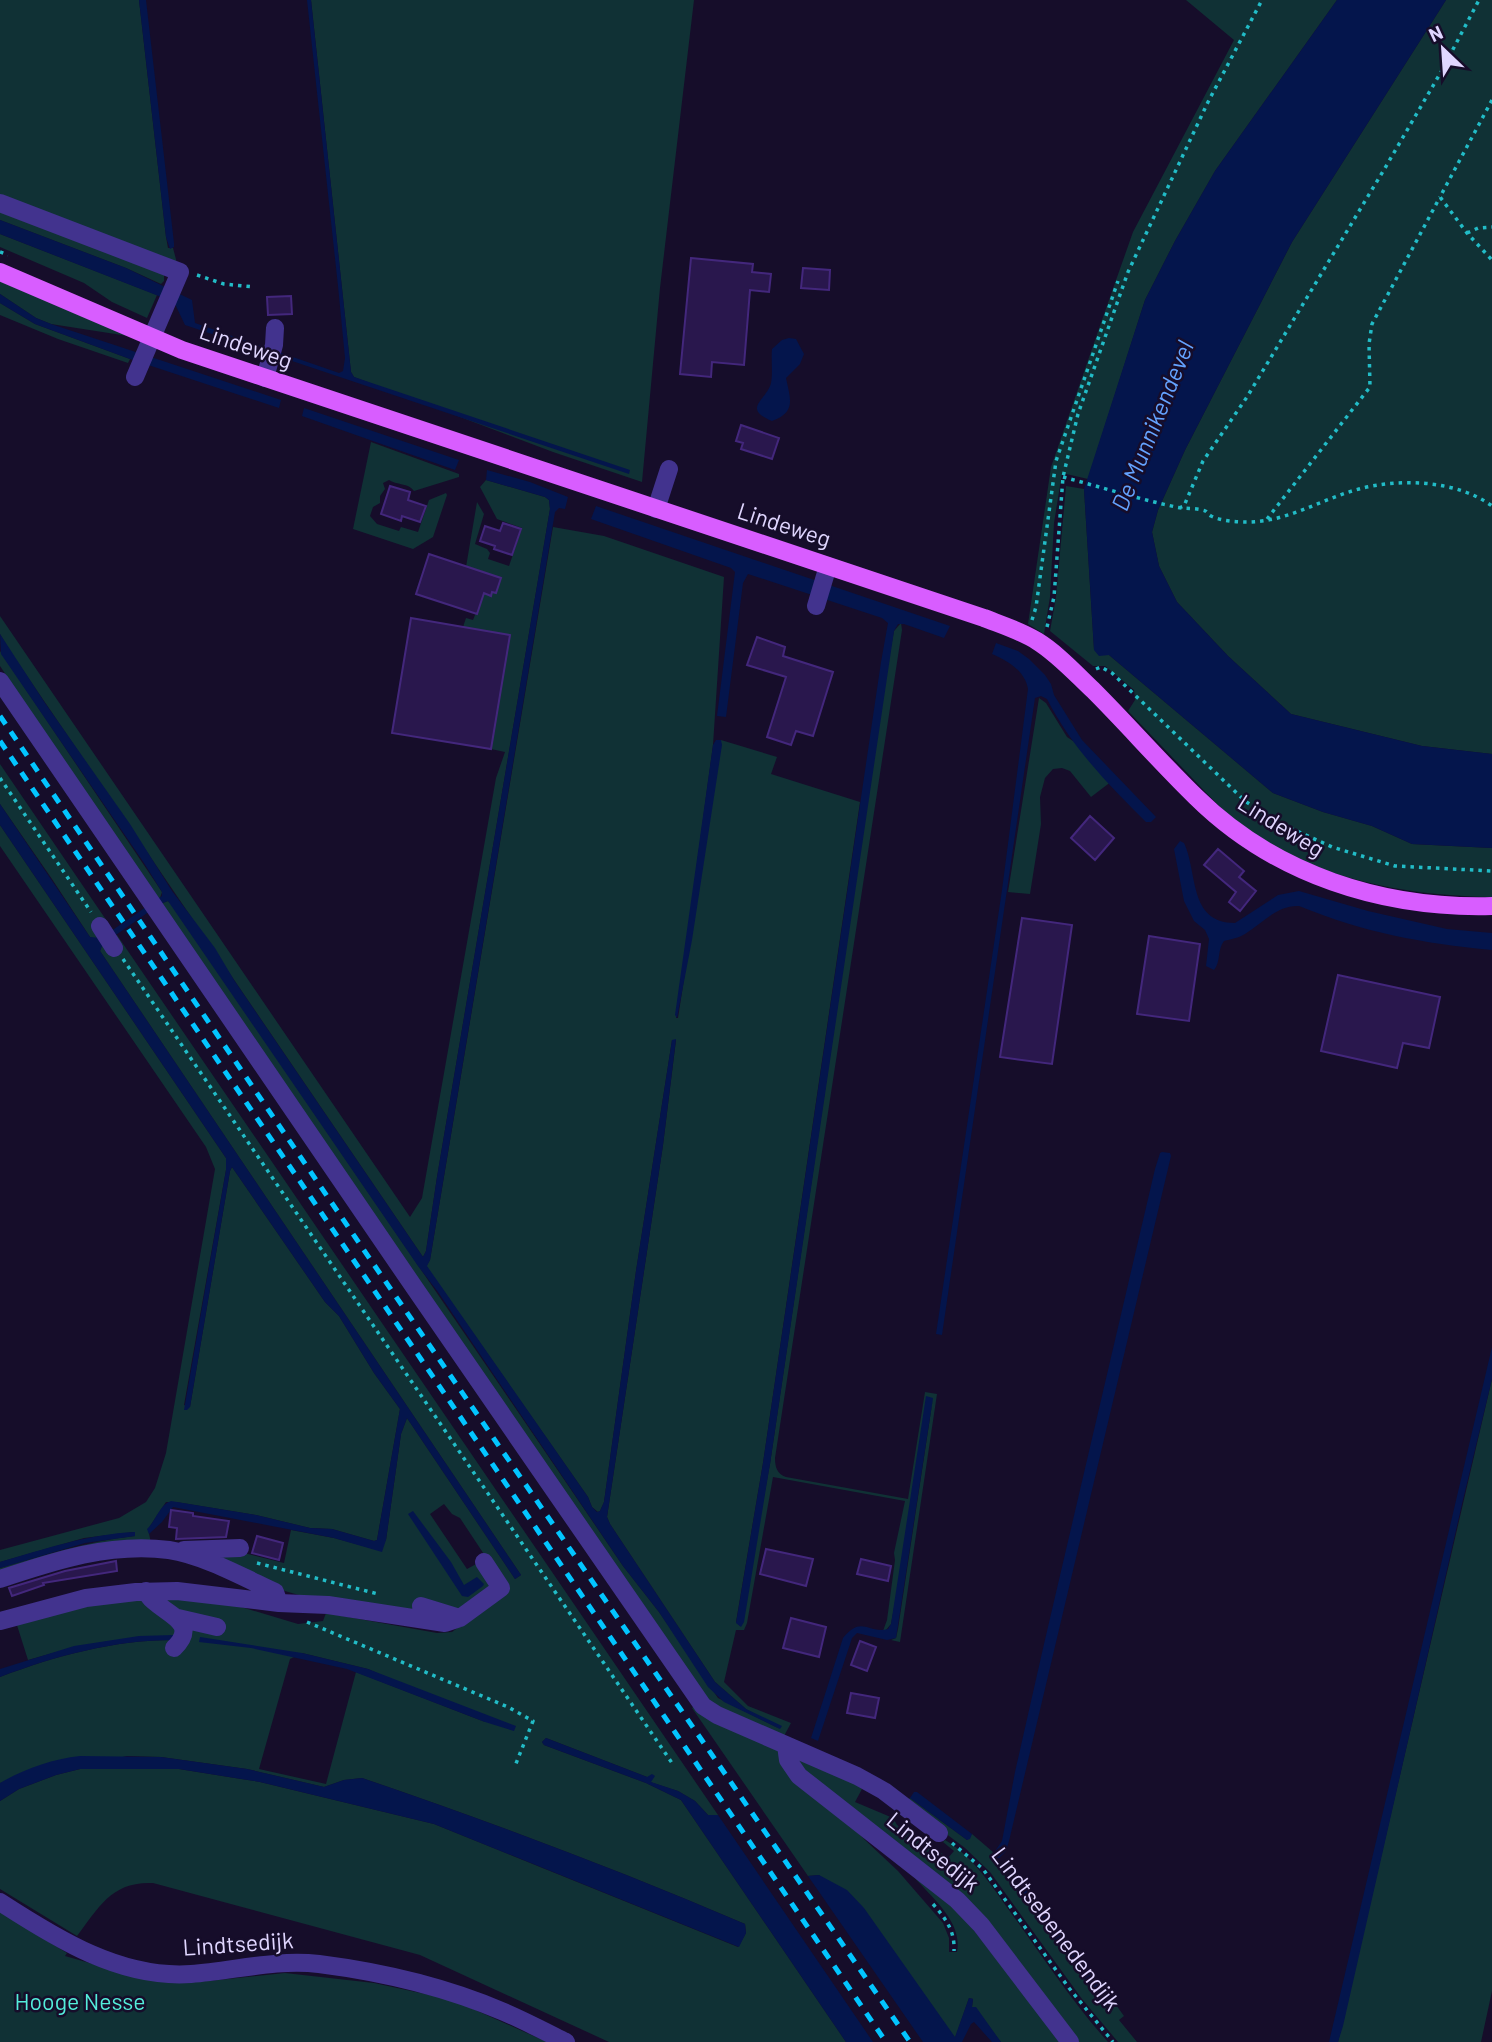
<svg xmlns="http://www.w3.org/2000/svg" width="1492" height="2042" font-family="Barlow,sans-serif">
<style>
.green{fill:#103135;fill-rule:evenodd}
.water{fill:#04154c}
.building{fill:#29174d;stroke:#43277c;stroke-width:2}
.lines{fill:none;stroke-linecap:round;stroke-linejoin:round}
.path{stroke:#22bcc7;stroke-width:3.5;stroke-dasharray:3.5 5;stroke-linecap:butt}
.minor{stroke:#42338e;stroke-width:18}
.major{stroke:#d85dff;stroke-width:18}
.rail{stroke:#02c5ff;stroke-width:5;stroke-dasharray:10 9;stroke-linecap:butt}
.labels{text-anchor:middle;stroke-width:5;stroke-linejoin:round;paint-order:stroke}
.street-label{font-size:23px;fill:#e0d6ff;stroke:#160d2a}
.park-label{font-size:23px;fill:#54eddb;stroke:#160d2a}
.water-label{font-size:24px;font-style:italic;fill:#64a3ff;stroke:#160d2a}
</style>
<rect width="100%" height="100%" fill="#160d2a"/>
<path class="green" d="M0 0H139L166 237 168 248H173L177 263 0 195Z
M311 0H694L660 288 642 482 553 452 354 377 351 372Z
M1186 0H1337L1215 171 1175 241 1145 300 1088 479 1062 473 1054 523 1050 597 1044 634 1028 624 1051 467 1103 317 1133 232 1234 40Z
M1446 0H1492V754L1422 746 1291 714 1228 656 1177 602 1159 566 1152 532 1158 510 1185 450 1292 242Z
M0 212 159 272 164 275V281L161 284 126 268 0 220Z
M0 234 157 295 147 318 112 302 84 283 0 247Z
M0 281 128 336 51 324 36 318 0 294Z
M0 303 35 324 130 359 128 363 58 339 0 315Z
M371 442 459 474V477L414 491C409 483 396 485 389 480L383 483 385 489 380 496V503L373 507 370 516 377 524 399 531 401 527 418 532 429 500 446 493 447 495 433 537 413 549 353 529Z
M486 480 545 497 549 500 550 509 437 1177 426 1251 423 1257 10 651 0 634V616L410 1217 422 1198 496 778 505 752 491 749 510 635 463 627 466 618 473 620 484 593 491 595 492 592 496 593 500 579 466 567 477 502 484 514 475 544 487 549 490 553 488 559 509 566 522 528 497 519 480 487Z
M1066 486 1084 489 1094 649 1099 655H1109L1273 793 1323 812 1372 826 1412 844 1492 848V897C1409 896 1318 880 1249 831 1228 816 1211 798 1194 780 1172 757 1150 734 1128 711L1135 700 1134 690 1105 666H1093L1050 631 1056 597Z
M553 527 604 536 724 577 713 745 676 1018H678L721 740 777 757 771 774 860 802 763 1463 736 1622 740 1626 770 1464 888 663 894 631 901 623 902 630 775 1458C775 1467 777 1474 786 1477L908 1499 925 1392 937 1394 900 1642 891 1640 896 1638 898 1629 933 1398 891 1624 886 1630 883 1631 887 1620 895 1560 894 1553 905 1501 773 1477 747 1623 744 1630H736L724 1682 748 1706 791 1723 784 1736 706 1704 160 904 168 901 173 906 623 1566 659 1612 718 1698 780 1729 746 1709 715 1682 610 1524 607 1517 663 1145 676 1040H672L636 1271 604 1502 600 1511 598 1512 592 1507 588 1497 426 1266 430 1260Z
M0 651 162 892 160 898 157 900 0 666Z
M1039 698 1046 703 1067 737 1082 747 1112 781 1091 797 1070 771 1062 768 1053 769 1045 778 1040 797 1041 824 1030 894 1008 892Z
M0 764 113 930C105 935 100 941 90 937L52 879 0 804Z
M0 825 226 1158V1170L184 1405 190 1407 230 1171 232 1167 325 1302 339 1316 374 1373 400 1409 377 1540 374 1541 332 1529 310 1528 256 1515 176 1502H166L148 1529 151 1543 0 1576V1568C45 1555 88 1541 135 1536L134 1532 84 1538 0 1562V1550L119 1518 146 1502 155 1488 166 1453 215 1169 206 1147 0 846Z
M117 935 718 1815H708L695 1801 678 1791 650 1782 647 1777 546 1738 542 1742 544 1745 646 1783 681 1800 846 2042H609L420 1955 153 1883C112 1881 99 1907 77 1936L0 1889V1801L19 1789 56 1775 80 1769H179L260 1782 434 1824 738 1947 746 1933 745 1924C619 1870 491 1822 362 1778L344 1780 324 1787 247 1769 161 1757 127 1756 0 1783V1677C55 1656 114 1640 173 1640V1636C123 1636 76 1646 28 1660L16 1622 43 1614 136 1598 154 1608 190 1617 155 1598 228 1603 298 1624 323 1621 326 1613 437 1633 452 1632 507 1589 460 1518 452 1514 444 1504 430 1514 467 1569 480 1562 493 1584 449 1616 309 1598 278 1589 197 1555 236 1551 284 1563 291 1530 334 1538 378 1550 386 1540 401 1434 407 1418 515 1579 521 1575 100 951 102 945ZM302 1653 368 1669 485 1722 356 1672 326 1784 259 1769 290 1659Z
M1492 1379V1991L1481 2042H1338Z
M694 1706 772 1743 865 1840 898 1871 943 1923 949 1938V1952H957C963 1922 932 1898 914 1877L956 1908 1063 2042H1001L972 2007 973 1999 969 1998 955 2038 912 1979 819 1875 808 1876 692 1708Z
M797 1757 849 1779 862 1789 855 1802 893 1818 897 1825 927 1844 931 1845 948 1858 954 1851 943 1842 945 1840C976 1858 996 1893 1017 1921 1046 1962 1074 2004 1108 2042H1077L981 1917 803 1773Z
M910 1798 967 1840 972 1834 993 1852 991 1857 1012 1885 1017 1883 1028 1902 1081 1975 1104 1994 1106 1991 1124 2016 1119 2020 1137 2042H1118L1082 1999 990 1872 965 1848 905 1803Z
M0 1912 67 1953 65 1956 149 1980 209 1981 285 1973 374 1983 453 2000 547 2042H0Z"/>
<path class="water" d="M139 0H146L174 243V247L170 249 166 237Z
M307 0H311L351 372 354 377 630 470 629 474 185 325 174 302 0 234V220L126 268 192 300 195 323 339 373 343 371 345 358 338 286Z
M1337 0H1446L1292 242 1185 450 1158 510 1152 532 1159 566 1177 602 1228 656 1291 714 1422 746 1492 754V848L1412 844 1372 826 1323 812 1273 793 1109 655 1099 656 1094 650 1084 489 1145 300 1175 241 1215 171Z
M0 294 36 318 51 324 281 400 279 408 130 359 35 324 0 303Z
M789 338 796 339 804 354 800 364 786 378C790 398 797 412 772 421 741 408 767 400 771 383 773 373 771 360 772 349L782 340Z
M304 408 459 460 455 470 302 416Z
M487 470 530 482 568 497 565 509 559 508 555 512 430 1260 427 1266 588 1497 592 1507 597 1512 600 1511 604 1502 636 1271 672 1040 676 1039 663 1145 607 1517 610 1524 715 1682 746 1709 782 1726 780 1729 724 1702 708 1687 659 1612 623 1566 438 1292 418 1266 168 901 160 904 103 944 100 951 521 1575 515 1579 407 1418 401 1434 386 1540 382 1552 334 1538 173 1507 162 1522 149 1534 147 1529C156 1521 159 1505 171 1501L256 1515 310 1528 332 1529 374 1541 377 1540 400 1409 374 1373 339 1316 325 1302 232 1167 230 1171 190 1407 187 1410H184L226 1170V1158L0 825V804L90 937 101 938 162 896V892L144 863 1 654 0 634 45 703 130 824 172 891 215 948 234 980 423 1257 426 1251 437 1177 550 509 549 500 545 497 486 480Z
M596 506 950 626 944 638 904 624H898L894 631 770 1464 744 1622 741 1627 736 1623 763 1463 881 662 888 623 882 618 748 574 743 583 726 717 717 716 735 572 731 568 591 519Z
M996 643 1018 651 1029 659 1045 675 1051 684 1054 695 1082 740 1156 817 1151 822H1146C1108 784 1072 748 1047 699L1041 696 1035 698 942 1335 936 1334 1002 890 1028 689C1025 671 1008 661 992 654Z
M716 740H721L722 745 692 940 677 1018 675 1015 713 745Z
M1180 841 1184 843C1198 872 1188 923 1235 923L1278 895 1299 891 1368 911 1447 929 1492 933V950C1421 943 1365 933 1299 906 1277 905 1263 923 1245 934 1239 938 1231 939 1224 941 1217 950 1221 962 1214 970L1206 966 1209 939 1205 930 1194 921 1184 901 1174 849Z
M1162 1152 1170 1153 1171 1156 1009 1841 1006 1851 999 1858 991 1857 1002 1841 1015 1772 1044 1644 1155 1169 1160 1153Z
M1492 1347V1379L1462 1504 1343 2026 1338 2042H1329Z
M926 1396 933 1398 896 1638 887 1640 857 1633 852 1638 818 1741 811 1738 843 1638C862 1615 867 1634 888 1629L891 1624Z
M413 1511 451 1562 464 1585 477 1577 484 1584 483 1586 468 1597 462 1596 408 1514Z
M135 1532V1536L85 1543 0 1568V1562C45 1549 88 1534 135 1532Z
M174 1635V1640C114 1640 55 1656 0 1677V1669L74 1646 139 1636Z
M200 1637 302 1653 368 1669 516 1726 514 1731 485 1722 347 1669 251 1648 199 1642Z
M546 1738 642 1775 647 1777 652 1774 655 1776 651 1782 678 1791 695 1801 708 1815H718L873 2042H846L681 1800 646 1783 544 1745 542 1742Z
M80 1756 161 1757 247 1769 324 1787 344 1780 362 1778C491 1822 619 1870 745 1924L746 1933 739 1947 434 1824 260 1782 179 1769H80L56 1775 19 1789 0 1801V1783C24 1769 52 1759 80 1756Z
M914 1792H917L972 1834 970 1839 967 1840 910 1798Z
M819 1875 847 1890 864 1908 955 2037 969 1998 973 1999 972 2007H976L1001 2042H992L974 2022 971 2024 962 2042H923L808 1876Z
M1020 1880 1106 1991 1099 1996 1056 1941 1017 1885Z"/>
<path class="building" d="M691 258 753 264 752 272 771 274 769 292 750 290 744 365 712 362 711 377 680 374Z
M803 268 830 270 829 290 801 288Z
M291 296 292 314 268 315 267 297Z
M741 425 779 438 772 459 741 449 743 443 736 441Z
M390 486 410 492 408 500 426 506 420 522 402 516 401 521 381 514Z
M503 523 521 529 512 555 494 549 495 546 480 541 485 526 500 531Z
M429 554 501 578 496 593 492 592 491 596 484 593 477 614 416 594Z
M411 618 510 635 491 749 392 733Z
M757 637 785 647 783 656 833 672 813 736 796 731 791 745 767 737 786 677 747 665Z
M1090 816 1114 838 1095 860 1071 838Z
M1218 849 1244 871 1239 877 1256 891 1240 911 1229 902 1236 892 1204 865Z
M1022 918 1072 925 1052 1064 1000 1057Z
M1149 936 1200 944 1189 1021 1137 1014Z
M1338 975 1440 997 1429 1048 1403 1043 1397 1068 1321 1051Z
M171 1510 193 1513V1516L229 1521 226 1537 176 1539 177 1528 169 1527Z
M257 1536 283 1543 279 1560 252 1553Z
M766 1549 813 1559 806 1586 760 1574Z
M861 1559 891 1566 888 1581 857 1574Z
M116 1561 117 1571 43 1583 44 1585 12 1596 9 1588 65 1571Z
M791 1618 826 1627 819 1657 783 1648Z
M860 1641 876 1647 867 1671 851 1665Z
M851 1693 879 1698 875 1718 847 1713Z"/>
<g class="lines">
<path class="path" d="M1492 100 1440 197 1467 233 1492 260
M1467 233 1478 228 1492 227
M0 252 8 255
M197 275 224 284 254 287
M1063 477C1101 487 1138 499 1176 507 1185 509 1195 508 1202 510 1208 511 1206 513 1211 516 1221 521 1236 522 1247 522 1288 522 1321 499 1359 489 1400 478 1457 480 1492 506
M1179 508 1184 506 1203 461 1247 397 1385 168 1441 72 1479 0
M1267 519 1370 387 1369 344 1372 324 1440 197
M1032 620 1036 607 1056 461 1118 281
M1047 627 1054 597 1063 477 1078 414 1128 272 1208 102 1262 0
M1096 669 1101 667 1112 673 1245 801 1273 820 1332 847 1395 866 1492 871
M0 778 91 912
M123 959 672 1763
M257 1563 378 1594
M307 1622 508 1707 533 1721 515 1766
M952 1843 983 1869 1069 1988 1113 2042
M933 1904C946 1919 955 1931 954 1951"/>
<path class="minor" d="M0 203 180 272 135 377
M265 378 274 345 275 328
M656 509 669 469
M816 606 828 566
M0 681 414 1287 703 1706 717 1715 857 1776 884 1791 939 1833
M100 926 114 948
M184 1550 240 1548
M0 1579C54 1561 111 1542 169 1550 203 1555 243 1577 275 1592L279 1603
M146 1591C154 1612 204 1619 174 1648
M421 1606 460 1618
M178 1618 217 1627
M0 1621 86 1598 136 1592 177 1591 279 1603 328 1605 445 1623 460 1618 501 1588 484 1562
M786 1745 788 1760 799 1776 957 1900 981 1925 1070 2042
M0 1902C57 1939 121 1979 191 1974 234 1971 275 1959 319 1964 382 1972 446 1987 504 2012 525 2021 546 2032 566 2042"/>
<path class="major" d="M0 272 182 350 984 618C1002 625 1021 631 1037 641 1058 654 1076 674 1093 690 1128 725 1161 763 1196 797 1275 875 1383 909 1492 906"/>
<path class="rail" d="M0 716 370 1259 910 2042
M0 741 886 2042"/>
</g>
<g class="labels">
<g class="street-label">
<text transform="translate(246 346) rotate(19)" y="8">Lindeweg</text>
<text transform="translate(784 525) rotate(18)" y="8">Lindeweg</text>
<text transform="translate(1281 826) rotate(32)" y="8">Lindeweg</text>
<text transform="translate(933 1852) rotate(39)" y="8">Lindtsedijk</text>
<text transform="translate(1056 1929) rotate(53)" y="8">Lindtsebenedendijk</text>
<text transform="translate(238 1944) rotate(-4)" y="8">Lindtsedijk</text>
</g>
<g class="park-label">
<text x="80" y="2010">Hooge Nesse</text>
</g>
<g class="water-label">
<text transform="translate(1153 426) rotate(-68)" y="8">De Munnikendevel</text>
</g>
</g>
<g transform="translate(1443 49) rotate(335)" stroke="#160d2a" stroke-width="5" paint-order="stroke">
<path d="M0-5L12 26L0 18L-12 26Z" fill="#e0d6ff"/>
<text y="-10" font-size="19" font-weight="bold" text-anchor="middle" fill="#e0d6ff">N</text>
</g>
</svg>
